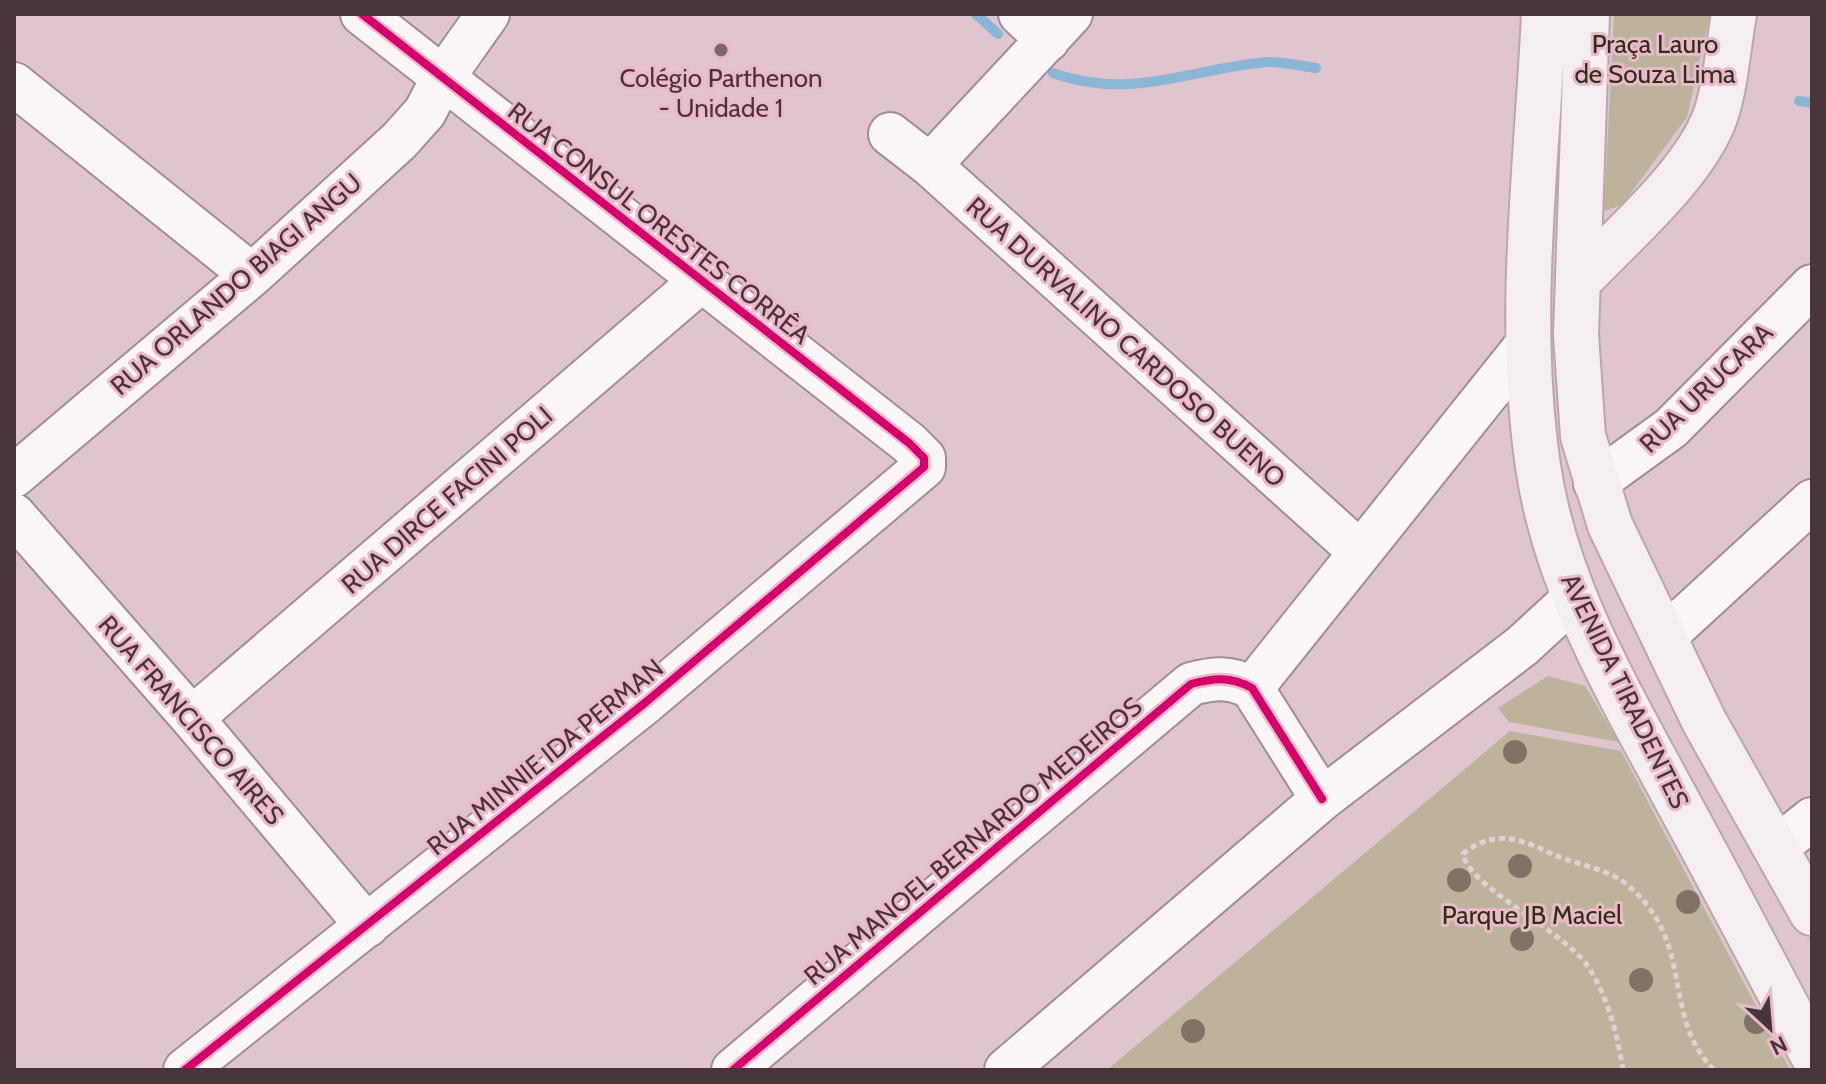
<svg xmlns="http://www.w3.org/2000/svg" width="1826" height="1084" font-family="Cabin,sans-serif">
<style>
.green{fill:#bcb49a}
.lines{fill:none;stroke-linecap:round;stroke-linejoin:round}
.stream{stroke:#8ab5d4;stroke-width:10}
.minor-casing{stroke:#a28d95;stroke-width:46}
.major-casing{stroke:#baa7ad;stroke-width:48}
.path{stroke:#dbd2d5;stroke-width:5;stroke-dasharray:6 4;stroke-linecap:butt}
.minor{stroke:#faf6f8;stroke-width:42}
.major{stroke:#f5eef1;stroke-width:44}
.cycleway-casing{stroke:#ecb8cb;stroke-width:13}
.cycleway{stroke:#d6006c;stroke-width:8}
.tree{fill:#7e7367}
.poi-dot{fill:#7e666f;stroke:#ecb8cb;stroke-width:3}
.labels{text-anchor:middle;stroke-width:6;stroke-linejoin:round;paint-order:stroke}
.park-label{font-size:26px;fill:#2e3112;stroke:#ecb8cb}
.poi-label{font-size:26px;fill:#49343c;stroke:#ecb8cb}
.street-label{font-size:26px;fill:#49343c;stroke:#ecb8cb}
</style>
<rect width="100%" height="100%" fill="#e0c4ce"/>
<path class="green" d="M1614 14H1710L1687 117 1622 205 1604 211Z
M1548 676 1585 686 1619 742 1509 722 1498 708Z
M1510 731 1621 751 1790 1070H1107Z"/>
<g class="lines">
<path class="stream" d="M976 14 998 34
M1053 73C1130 101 1190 69 1266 62 1282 61 1300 66 1316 68
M1799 101 1812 103"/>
<defs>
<path id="minor" d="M1020 14 1048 40
M14 84 252 275
M890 134 930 165 1360 552
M930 165 1071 14
M14 476 252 275 399 141 425 112 442 79 488 14
M1595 483 1671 428 1812 286
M14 515 192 718 367 926
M1664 637 1812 501
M1252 688 1527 344
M192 718 701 281
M1776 848 1812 819
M185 1070 646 702 924 467V458L909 443 362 14
M733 1070 1191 684C1214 678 1230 676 1252 688L1322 799
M1006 1070 1322 799 1522 646 1574 598"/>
<path id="major" d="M1544 14C1537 163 1516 317 1538 466 1555 584 1617 689 1673 793 1720 879 1766 967 1812 1054
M1587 14 1576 335 1583 436 1610 525 1704 721 1812 913
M1578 282C1621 236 1693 176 1715 117 1726 86 1728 47 1734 14"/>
</defs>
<use href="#minor" class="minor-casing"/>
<use href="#major" class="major-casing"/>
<path class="path" d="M1623 1070C1617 1033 1608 997 1587 965 1563 931 1469 887 1463 854 1493 829 1520 838 1552 854 1572 863 1610 870 1625 883 1698 942 1659 1014 1714 1070"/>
<use href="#minor" class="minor"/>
<use href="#major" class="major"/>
<defs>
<path id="cycleway" d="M185 1070 646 702 924 467V458L909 443 362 14
M733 1070 1191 684C1214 678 1230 676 1252 688L1322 799"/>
</defs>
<use href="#cycleway" class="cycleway-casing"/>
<use href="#cycleway" class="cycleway"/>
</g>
<g class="tree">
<circle cx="1515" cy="752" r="12"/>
<circle cx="1520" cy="866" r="12"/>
<circle cx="1459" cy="880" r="12"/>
<circle cx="1688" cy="902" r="12"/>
<circle cx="1522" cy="939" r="12"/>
<circle cx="1641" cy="980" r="12"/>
<circle cx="1756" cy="1022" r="12"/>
<circle cx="1193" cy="1031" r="12"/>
</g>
<circle class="poi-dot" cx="721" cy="50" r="8"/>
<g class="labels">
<g class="park-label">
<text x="1655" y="53">Praça Lauro<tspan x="1655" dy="30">de Souza Lima</tspan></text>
<text x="1532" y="924">Parque JB Maciel</text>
</g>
<g class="poi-label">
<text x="721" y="87">Colégio Parthenon<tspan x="721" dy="30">- Unidade 1</tspan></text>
</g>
<g class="street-label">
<text transform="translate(659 223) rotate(38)" y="9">RUA CONSUL ORESTES CORRÊA</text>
<text transform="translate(236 284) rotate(-41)" y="9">RUA ORLANDO BIAGI ANGU</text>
<text transform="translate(1126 342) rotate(42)" y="9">RUA DURVALINO CARDOSO BUENO</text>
<text transform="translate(1706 388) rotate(-44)" y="9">RUA URUCARA</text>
<text transform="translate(447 500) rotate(-41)" y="9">RUA DIRCE FACINI POLI</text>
<text transform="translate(1625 691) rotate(64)" y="9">AVENIDA TIRADENTES</text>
<text transform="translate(191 720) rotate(49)" y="9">RUA FRANCISCO AIRES</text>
<text transform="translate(545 757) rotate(-39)" y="9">RUA MINNIE IDA PERMAN</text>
<text transform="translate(973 841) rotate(-40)" y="9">RUA MANOEL BERNARDO MEDEIROS</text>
</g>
</g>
<rect width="1826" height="1084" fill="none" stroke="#49343c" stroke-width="32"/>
<g transform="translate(1770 1028) rotate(154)" stroke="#ecb8cb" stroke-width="6" paint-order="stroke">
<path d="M0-6L14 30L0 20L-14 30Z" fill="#49343c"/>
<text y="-12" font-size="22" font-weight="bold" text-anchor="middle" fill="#49343c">N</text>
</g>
</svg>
